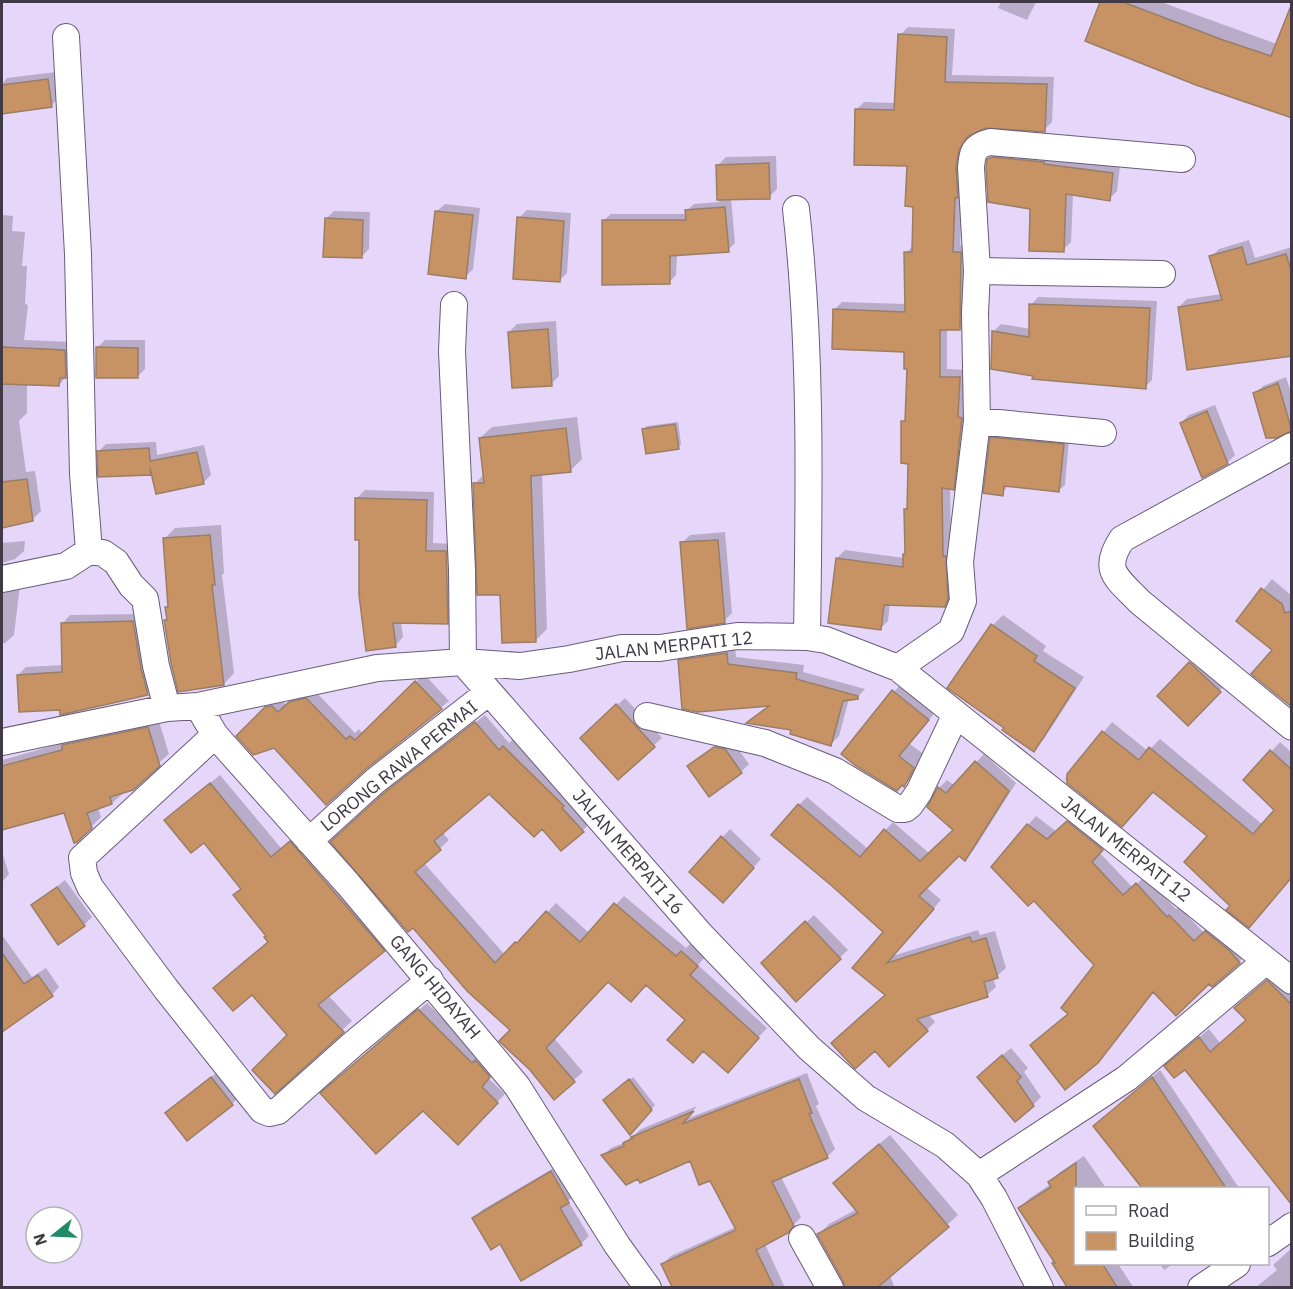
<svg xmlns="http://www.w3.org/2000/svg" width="1293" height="1289" font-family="'IBM Plex Sans',sans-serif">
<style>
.shadow{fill:#0003}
.building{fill:#c79264;stroke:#9a7e66;stroke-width:1.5}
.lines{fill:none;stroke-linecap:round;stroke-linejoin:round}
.minor-casing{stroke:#695c7a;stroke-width:28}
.minor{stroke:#fff;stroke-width:26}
.labels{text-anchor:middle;stroke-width:5;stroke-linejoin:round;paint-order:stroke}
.street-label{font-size:18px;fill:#403a47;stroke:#fff}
</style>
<rect width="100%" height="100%" fill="#e6d7fa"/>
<path class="shadow" d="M1001 2H1036L1027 20 998 8Z
M1102 2H1161L1277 44 1292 7V117L1087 40Z
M908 27 955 29 952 75 1054 77 1052 122 1044 130 985 126 972 132 965 146 960 245H968V321L960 329H947V369L967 370 961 480 953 488H950L952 597 944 605 890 603 888 621 880 629 837 558 845 550 904 558 907 553 905 509 909 506V462L903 422 907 418 908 367 906 350 834 310 842 302 906 304V253L913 246 915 205 908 165 856 110 864 102 896 103 900 35Z
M56 72 59 97 52 105 2 113V84L7 78Z
M997 151 1120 166 1117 191 1109 199 1073 194 1071 242 1063 250 1031 207 989 160Z
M776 156 777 189 769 197 731 198 735 243 728 250 677 254 676 275 669 282 603 221 611 214H687L686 211 694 204 719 202 718 165 726 157Z
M445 204 480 208 473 269 465 277 437 211Z
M527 210 571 213 567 273 559 281 519 218Z
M334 211 370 212 369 249 361 257 326 219Z
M2 215 13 216 12 231 25 232 22 266H27L25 304 28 305 24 340 73 342 74 368 59 385 27 383V413L19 421 26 472 35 471 41 511 32 520 2 526Z
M1249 240 1255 258 1292 247V355L1179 307 1187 299 1222 294 1211 257 1219 249Z
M1038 297 1157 301 1152 380 1145 387 1034 374 993 332 1001 324 1031 329V305Z
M556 321 559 376 551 384 509 332 517 324Z
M105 340H145V369L137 377 97 348Z
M1286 377 1292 396V429L1255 394 1263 386Z
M1215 405 1235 455 1227 463 1181 423 1189 415Z
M577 417 582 459 571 470 542 473 547 629 536 640 501 593 475 484 484 474 480 438 492 427Z
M678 422 681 444 678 448 644 429 647 426Z
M997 432 1069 439 1065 485 1059 490 1008 485 1002 494 992 438Z
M156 442 157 455 204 445 211 475 203 483 152 471 150 474 99 451 106 444Z
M365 490 434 492 433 543 453 544 455 614 447 622H401L403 637 396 645 360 539 357 498Z
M221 525 224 573 222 575 234 673 224 684 165 621 168 618 167 608 169 606 164 539 175 528Z
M725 532 732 613 724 621 682 543 690 535Z
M25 541 24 551 15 559 2 563V543Z
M1272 579 1292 596V697L1274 650 1238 621Z
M20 585 14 635 5 643H2V588Z
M141 614 155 686 147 694 62 709 18 675 26 667 64 665 63 623 70 615Z
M1003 615 1046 646 1043 651 1084 677 1044 739 1034 750 1006 728 993 625Z
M735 646 736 657 804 665 803 672 865 689 857 698 849 699 839 736 831 744 793 729 749 722 771 705 680 661 688 653Z
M1198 655 1227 683 1188 724 1159 696Z
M424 674 449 701 365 768 238 736 274 700 280 698 287 706 299 695 315 691 355 733 359 729 363 734Z
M905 679 939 707 910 744 925 755 916 773 904 785 843 753Z
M625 698 662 738 618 778 590 730Z
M485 715 509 743 513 739 571 796 591 822 582 831 542 827 489 792 442 832 449 840 424 863 505 955 525 934 527 935 556 903 589 933 624 896 686 948 691 943 706 956 698 965 767 1028 736 1062 647 983 609 980 554 1038 583 1072 555 1097 512 1030 341 833 396 784Z
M158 718 169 754 112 803 98 808 101 817 91 827 65 812 7 827 2 806V760L67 742 73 736Z
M1112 722 1148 751 1160 739 1263 825 1276 810 1271 752 1280 742 1292 753V877L1232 905 1209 836 1154 790 1122 825 1065 779Z
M723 740 733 742 749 764 741 772 689 766Z
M984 754 1016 783 973 851 965 859 959 854 926 887 941 900 892 956 978 930 980 935 995 931 1006 968 997 976 993 978 996 987 987 995 928 1014 935 1022 927 1030 886 994 885 932 799 805 807 797 868 849 893 822 930 854 955 830 929 807 939 788 947 780 955 786Z
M220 775 281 848 300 833 393 941 328 995 352 1021 275 1092 289 1035 252 993 225 978 269 941 268 936 242 888 204 840 176 810Z
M1076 813 1110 841 1100 853 1133 888 1145 876 1176 909 1179 907 1204 933 1214 923 1247 954 1239 962 1209 982 1154 991 1097 1061 1070 1013 1096 964 1028 825 1036 816 1057 832Z
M730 829 761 859 731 893 691 872Z
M2 852 9 874 2 882Z
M65 880 92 917 84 925 33 905Z
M814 915 848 950 796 1000 763 963Z
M2 935 32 977 46 968 59 987 52 995 5 1027 2 1022Z
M1277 972 1292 987V1179L1176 1057 1209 1029 1220 1043 1247 1020 1236 1008Z
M427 1003 481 1056 497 1069 488 1078 505 1094 458 1143 423 1109 330 1085Z
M1011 1048 1028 1068 1024 1072 1041 1097 1033 1105 986 1069Z
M220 1070 240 1096 232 1104 175 1105Z
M1160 1070 1239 1188H1144L1095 1126Z
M807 1073 819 1104 816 1106 835 1149 827 1157 781 1177 801 1217 787 1232 765 1244 785 1288H674L663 1264 671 1256 736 1227 711 1179 691 1159 639 1177 603 1156 611 1148 626 1142 641 1129 697 1106 686 1119Z
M633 1077 655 1105 630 1133 608 1096Z
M890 1135 958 1215 890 1276 895 1288H846L844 1280 819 1234 829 1224 857 1209 845 1173Z
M1084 1156 1106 1188H1076V1264H1118L1134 1288H1069L1052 1261 1054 1259 1020 1208 1030 1198 1051 1184 1050 1182 1060 1172Z
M559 1165 576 1194 568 1201 589 1236 581 1244 500 1242 474 1218 482 1210Z
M1292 1248V1288H1255L1277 1270 1273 1265Z
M1160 1264H1173L1164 1270Z"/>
<path class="building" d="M1100 2H1123L1223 40 1271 56 1290 8H1292V118L1196 85 1085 41Z
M898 34 947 37 945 82 1047 84 1045 132 986 128 968 136 959 150 956 167 958 198H955L953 252H961L960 330H940V377H960L958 417 962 418 954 490 942 488 943 556H946L948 599 945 607 884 605 881 630 828 623 836 558 903 567V554H905L904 509H907L908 464 901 463V421H905L907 369H904V352L832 349 833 309 905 312 904 252H912L913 207 905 206 907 166 854 165 855 109 894 110Z
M48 79 52 107 2 114V85Z
M992 157 1044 162V164L1113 173 1110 201 1066 194 1064 252 1029 251 1030 209 988 202 986 168 987 159Z
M769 163 770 199 717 200 716 165Z
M725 207 729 252 670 256V284L602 285V220H686L685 210Z
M435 211 473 215 466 279 428 274Z
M517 217 564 221 560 282 513 279Z
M325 218 363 220 362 258 323 257Z
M1242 247 1247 265 1286 254 1292 273V356L1187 370 1178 307 1222 300 1209 256Z
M1029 304 1150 308 1146 389 1032 379 1033 376 991 369 992 331 1029 337Z
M548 329 552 386 512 388 508 332Z
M2 347 65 350 66 378H60L59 386 2 384Z
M96 347 138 348V378H96Z
M1278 383 1292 431 1276 438H1266L1253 393Z
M1207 411 1228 464 1202 478 1180 423Z
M675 424 679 449 646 454 642 429Z
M566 428 571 472 531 476 536 642 502 643 500 595H477L473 483H484L479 438Z
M990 437 1064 444 1059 492 1004 486 1003 496 983 493Z
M149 448 150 461 197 452 204 484 156 494 150 468 151 475 98 477 97 451Z
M27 479 33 521 2 528V482Z
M355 498 427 500 426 551H446L448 624 393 623 396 647 366 651 359 595V540H355Z
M210 535 215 585H212L224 685 178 692 171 663 164 620H167L165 607H168L163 538Z
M718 540 725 623 687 629 680 542Z
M1261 588 1282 604 1285 613 1292 611V707L1251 674 1272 650 1236 621Z
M133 621 141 668 148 695 60 715V710L19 712 17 675 62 672 61 623Z
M991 624 1037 656 1034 661 1075 688 1034 752 1002 730 1004 728 947 688Z
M727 653 728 664 797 673 796 679 858 696V699L843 701 831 746 790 734 791 730 746 723 769 706 697 712 682 709 678 660Z
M1189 662 1221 692 1188 726 1157 696Z
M415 681 442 709 366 769 326 805 274 748 253 755 236 736 265 707 272 706 278 712 289 702 306 698 346 739 350 736 355 740Z
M892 690 929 720 899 756 914 768 904 787 902 785 897 791 856 766 841 754Z
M616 704 655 747 618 780 580 738Z
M475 722 499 750 503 746 564 806 562 808 584 832 561 851 542 829 534 837 489 794 434 841 441 850 415 872 495 963 515 942 517 943 546 911 580 942 614 903 676 956 681 951 698 966 690 975 759 1038 728 1073 703 1051 693 1063 667 1040 685 1020 646 985 631 1002 608 982 546 1048 575 1082 554 1100 530 1070 499 1041 510 1030 467 991 413 928 408 932 330 842 385 792Z
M148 727 160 766 133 790 110 797 112 804 87 813 92 828 77 842 74 843 64 813 2 830V766L62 750V745Z
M1102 731 1139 760 1149 747 1253 834 1274 810 1243 780 1270 750 1292 770V877L1249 928 1226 910 1230 906 1184 862 1207 836 1153 792 1122 827 1067 783V774Z
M714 747 725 749 742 773 709 797 687 766Z
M975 761 1009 791 965 861 959 856 919 896 934 909 887 963 970 937 972 942 986 938 998 978 984 982 988 997 917 1019 928 1031 889 1067 875 1051 855 1069 831 1043 885 995 852 968 883 932 832 886 771 835 798 804 860 857 884 829 920 861 953 830 927 807 938 787 946 793Z
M210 783 271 857 290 841 385 951 318 1005 344 1032 275 1094 252 1070 287 1035 252 995 233 1011 213 988 268 942 264 937 266 936 233 895 241 889 204 843 191 853 164 820Z
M1067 821 1103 850 1092 862 1123 895 1136 883 1167 917 1169 915 1194 941 1205 931 1230 951 1240 963 1212 987 1209 984 1176 1016 1153 992 1098 1063 1065 1090 1030 1045 1068 1014 1061 1008 1094 965 1034 901 1028 906 991 867 1027 824 1047 839Z
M721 836 754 868 723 903 689 872Z
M57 887 85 926 58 945 31 905Z
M805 921 841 959 796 1002 761 963Z
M2 953 24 984 38 975 53 996 2 1032Z
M1267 980 1292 1005V1205L1185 1070 1174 1078 1164 1066 1199 1037 1210 1052 1246 1020 1234 1008Z
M418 1009 472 1063 475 1060 478 1063 490 1077 482 1087 498 1103 458 1145 423 1111 376 1154 320 1093Z
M1002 1055 1021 1077 1017 1081 1034 1106 1015 1122 977 1077Z
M211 1077 233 1105 187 1141 165 1113Z
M1152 1077 1226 1188H1142L1093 1126Z
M629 1079 652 1110 630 1135 603 1100Z
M799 1079 812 1113 809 1114 828 1158 772 1182 794 1226 788 1233 756 1250 774 1287H672L661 1264 736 1230 710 1181 699 1185 690 1161 640 1183 638 1179 626 1185 601 1155 624 1146 623 1143 633 1138 631 1137 694 1111 682 1124Z
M879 1144 949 1227 878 1287H845L843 1281 817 1234 858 1213 833 1183Z
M1076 1163V1263H1102L1117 1287H1067L1052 1263H1055L1018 1208 1051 1187 1048 1182Z
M551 1171 569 1203 560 1208 582 1245 521 1281 500 1244 491 1250 472 1218Z"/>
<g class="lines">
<defs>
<path id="minor" d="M66 37 78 254 83 474 89 551 103 553 116 562 131 585 145 599 156 666 167 708
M796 209C812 351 809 494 807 637
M977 271 1162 274
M454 305 452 351 462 570 463 662 701 935 809 1048 866 1098 945 1145 979 1175 994 1198 1040 1288
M977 421 1103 433
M1292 446 1122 539C1101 571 1117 578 1140 602L1292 727
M2 579 66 566 89 551
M898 668 951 631 963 601 960 562 977 421 975 313 977 271 971 168C972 152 974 146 990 142L1182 159
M198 706 215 735 348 884 517 1086 617 1245 648 1288
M647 716 765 743 835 771 898 809H905L910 805 919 792 956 714
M215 735 82 858 84 873 90 887 166 989 262 1110 269 1113 278 1111 353 1044 430 980
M2 742 167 708 198 706 377 668 463 662 520 666 569 659 622 648H660L737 636 807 637 826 640 898 668 1292 981
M309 841 375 781 489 692
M979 1175 1127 1078 1266 961
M802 1238 830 1288
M1268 1243 1292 1226
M1201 1288 1237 1264"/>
</defs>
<use href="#minor" class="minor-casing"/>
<use href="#minor" class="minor"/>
</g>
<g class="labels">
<g class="street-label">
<text transform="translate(674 646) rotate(-6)" y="6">JALAN MERPATI 12</text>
<text transform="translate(399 766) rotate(-39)" y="6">LORONG RAWA PERMAI</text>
<text transform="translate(1126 849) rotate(38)" y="6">JALAN MERPATI 12</text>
<text transform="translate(628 852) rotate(49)" y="6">JALAN MERPATI 16</text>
<text transform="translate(435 987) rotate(50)" y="6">GANG HIDAYAH</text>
</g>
</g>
<rect width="1293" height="1289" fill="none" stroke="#403a47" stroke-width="6"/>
<rect x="1074" y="1187" width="195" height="78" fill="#ffffff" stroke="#b3b0b5" stroke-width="1.5"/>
<rect x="1086" y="1206" width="30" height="9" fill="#ffffff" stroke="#b3b0b5" stroke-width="1.5"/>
<text x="1128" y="1217" font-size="18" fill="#403a47">Road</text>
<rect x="1086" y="1232" width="30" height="18" fill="#c79264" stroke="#b3b0b5" stroke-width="1.5"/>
<text x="1128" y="1247" font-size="18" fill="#403a47">Building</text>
<g transform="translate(54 1235) rotate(252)"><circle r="28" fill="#ffffff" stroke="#b3b0b5" stroke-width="1.5"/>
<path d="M0-4.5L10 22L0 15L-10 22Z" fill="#218b68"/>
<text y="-9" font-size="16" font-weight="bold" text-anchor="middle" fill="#403a47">N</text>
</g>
</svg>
